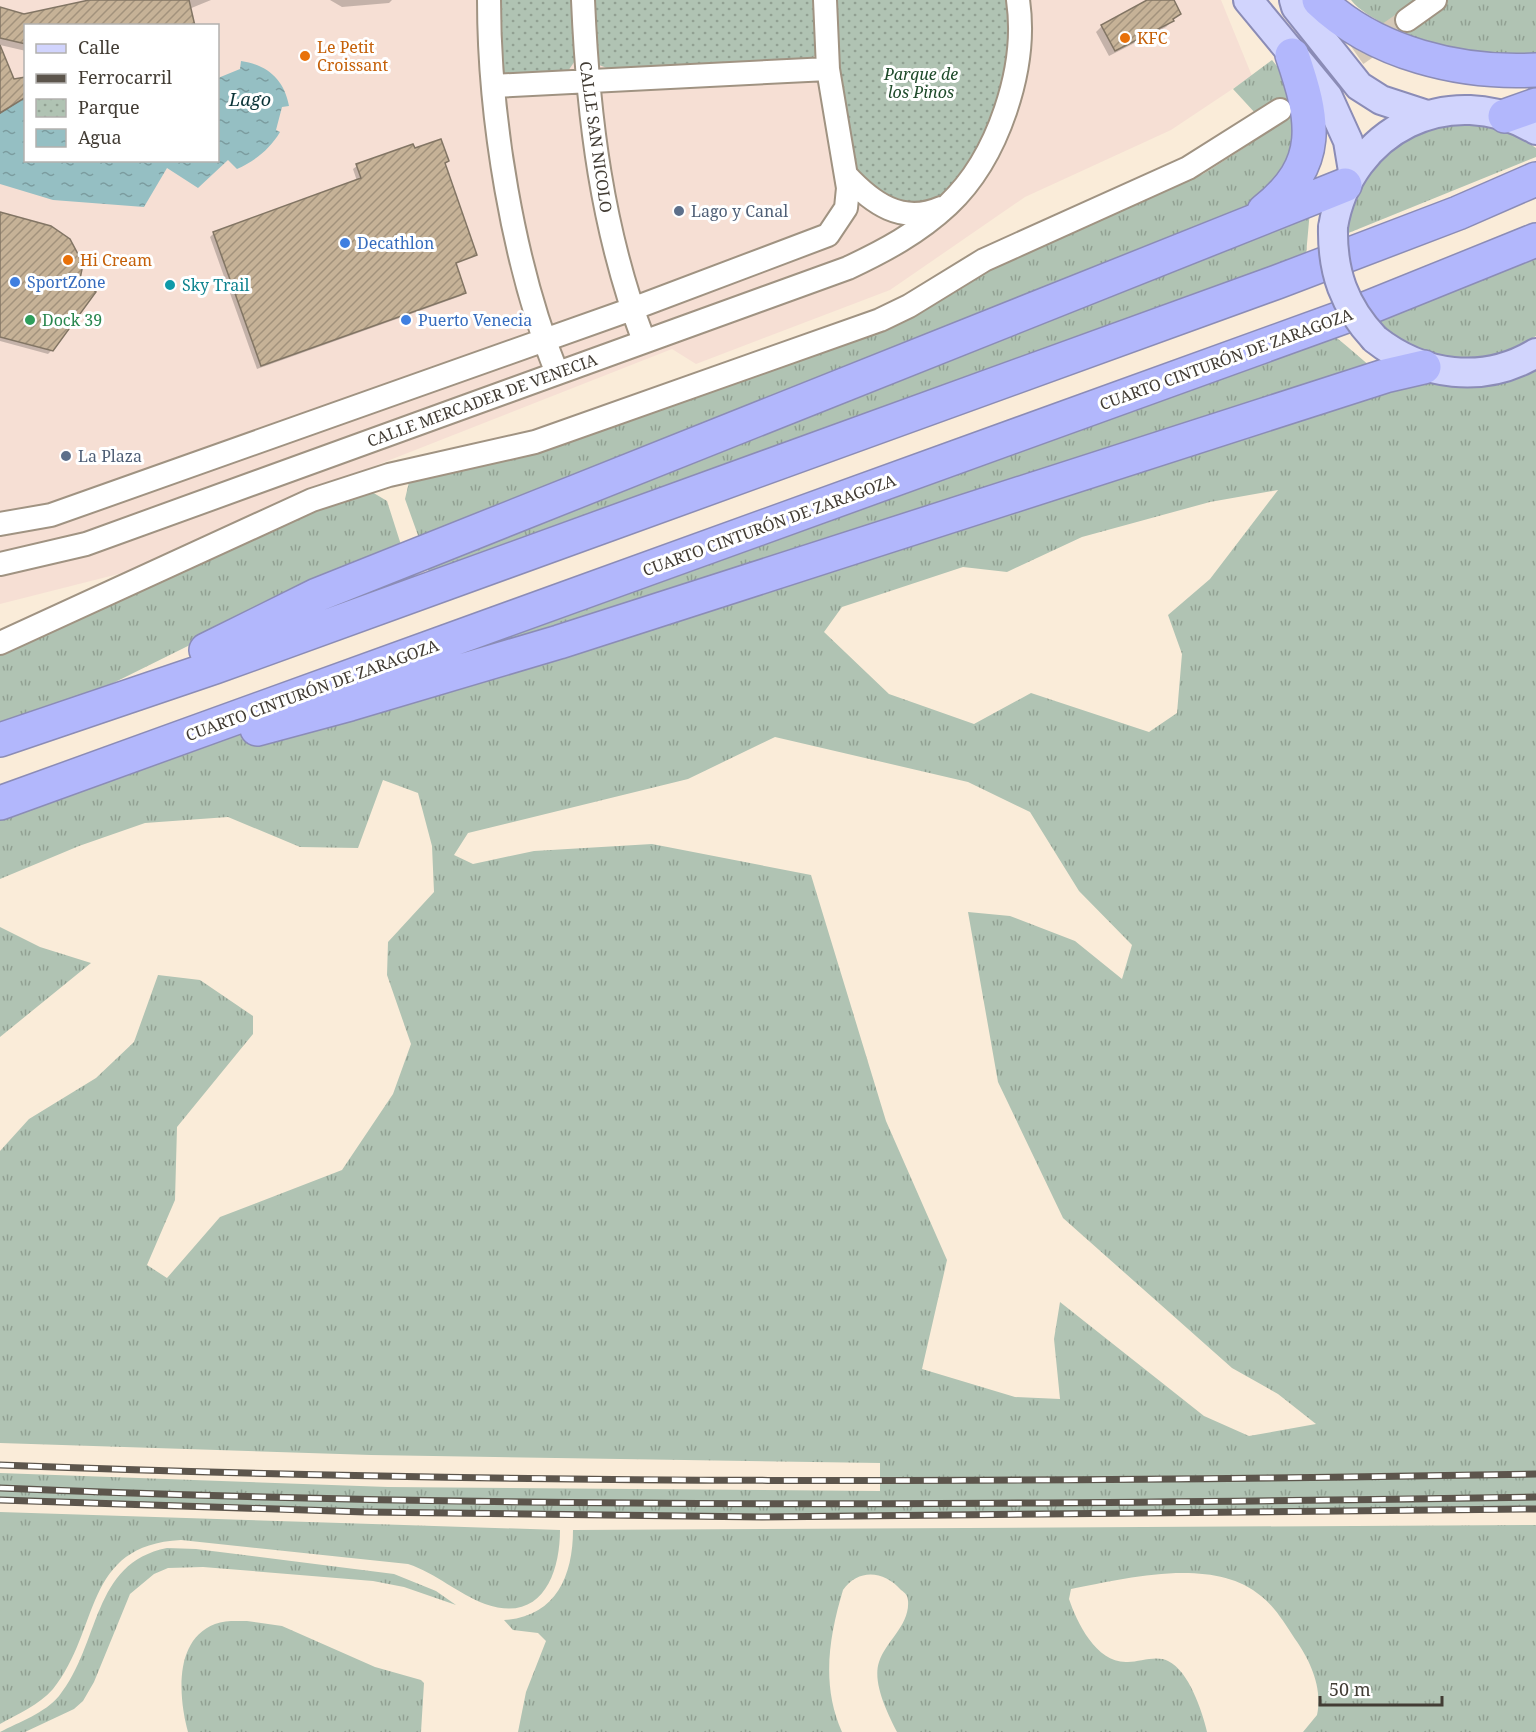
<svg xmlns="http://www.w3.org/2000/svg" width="1536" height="1732" font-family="'Noto Serif',serif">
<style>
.commercial{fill:#f6dfd4;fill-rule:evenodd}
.grass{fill:url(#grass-tufts);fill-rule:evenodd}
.park{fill:url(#park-dots)}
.water{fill:url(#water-ripples)}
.shadow{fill:#0003}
.building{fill:url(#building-hatch);stroke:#827564;stroke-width:1.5}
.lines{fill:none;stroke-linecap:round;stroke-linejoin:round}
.minor-tunnel{stroke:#d5c9b8;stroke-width:22;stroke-dasharray:22 11;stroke-linecap:butt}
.minor-casing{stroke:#a09382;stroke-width:26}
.major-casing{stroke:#8b8cb6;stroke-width:32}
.highway-casing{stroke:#8b8cb6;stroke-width:36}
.minor{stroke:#fff;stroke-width:22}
.major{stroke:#d1d4fd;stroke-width:28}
.highway{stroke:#b2b7fc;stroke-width:33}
.rail-casing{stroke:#5c554c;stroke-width:7}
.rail{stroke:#fff;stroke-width:4.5;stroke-dasharray:14;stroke-linecap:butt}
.major-bridge-casing{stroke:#8b8cb6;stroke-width:32;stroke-linecap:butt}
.major-bridge{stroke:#d1d4fd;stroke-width:28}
.food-dot{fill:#e8710a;stroke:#fff;stroke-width:2}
.service-dot{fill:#5c6f8a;stroke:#fff;stroke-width:2}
.shop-dot{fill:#3f7fe0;stroke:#fff;stroke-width:2}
.culture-dot{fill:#0f9aa8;stroke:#fff;stroke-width:2}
.leisure-dot{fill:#2e9e5b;stroke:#fff;stroke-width:2}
.labels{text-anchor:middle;stroke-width:6;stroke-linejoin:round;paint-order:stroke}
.food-label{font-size:16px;fill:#c56008;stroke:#fff;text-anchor:start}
.park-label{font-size:16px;font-style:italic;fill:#1e4a2a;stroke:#fff}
.street-label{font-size:16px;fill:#423c34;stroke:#fff}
.service-label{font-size:16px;fill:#4e5e75;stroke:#fff;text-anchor:start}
.shop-label{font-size:16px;fill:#366cbe;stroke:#fff;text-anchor:start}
.culture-label{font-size:16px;fill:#0d838f;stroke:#fff;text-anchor:start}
.leisure-label{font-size:16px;fill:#27864d;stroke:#fff;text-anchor:start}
.water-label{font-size:18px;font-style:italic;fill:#0a3337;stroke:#fff}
</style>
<defs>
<pattern id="grass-tufts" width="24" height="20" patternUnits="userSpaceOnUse" patternTransform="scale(1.5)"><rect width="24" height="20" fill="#b0c3b3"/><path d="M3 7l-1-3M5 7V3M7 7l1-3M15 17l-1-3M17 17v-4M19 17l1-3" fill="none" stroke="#91a092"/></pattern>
<pattern id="park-dots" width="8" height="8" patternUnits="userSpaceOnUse" patternTransform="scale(1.5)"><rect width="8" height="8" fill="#b0c3b3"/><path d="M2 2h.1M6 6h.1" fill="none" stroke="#91a092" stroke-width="1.8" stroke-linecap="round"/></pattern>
<pattern id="water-ripples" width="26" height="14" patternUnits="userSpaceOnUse" patternTransform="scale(1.5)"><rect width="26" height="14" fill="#95bfc3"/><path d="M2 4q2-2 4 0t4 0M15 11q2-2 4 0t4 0" fill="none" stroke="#7b9c9f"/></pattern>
<pattern id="building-hatch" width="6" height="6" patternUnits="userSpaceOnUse" patternTransform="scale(1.5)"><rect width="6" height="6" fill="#c6b297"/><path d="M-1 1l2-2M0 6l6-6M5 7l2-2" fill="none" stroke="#a2927c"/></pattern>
</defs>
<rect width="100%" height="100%" fill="#faecd9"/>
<path class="commercial" d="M0 0H1221L1252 76 1171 130 1025 197 890 290 696 364 672 349 311 491 146 567 0 604ZM26 26H218V160H26Z"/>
<path class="grass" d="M1351 0H1536V59C1474 57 1440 55 1384 24 1372 17 1360 11 1351 0Z
M1272 60 1289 81 1311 199 1306 255 432 587 424 552 405 499 409 482 426 474 857 329 1009 248 1203 174 1250 144 1288 114 1277 99 1256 114 1233 89Z
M1452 124C1483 123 1510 130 1536 148V157L1346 234C1350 174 1395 136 1452 124Z
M1536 258V336C1488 369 1419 369 1379 322Z
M1334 336C1352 349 1366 365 1385 376L1536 353V1509L762 1517 365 1512 0 1500V1473L388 1487 880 1491V1463L371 1455 0 1443V1151L29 1119 96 1078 134 1042 158 975 200 980 253 1016V1034L177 1127 175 1200 147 1265 167 1278 220 1217 342 1170 393 1094 411 1044 387 975 388 942 434 892 432 846 418 793 383 780 358 848 300 847 228 817 145 823 79 846 0 879V803L458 668 451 640ZM1278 490 1210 579 1168 615 1182 654 1177 713 1149 732 1031 693 974 724 889 694 824 632 842 607 963 567 1007 572 1082 537 1210 502ZM775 737 968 782 1030 812 1079 891 1132 945 1122 979 1075 941 1010 916 968 912 998 1082 1063 1218 1232 1368 1278 1394 1316 1424 1249 1436 1204 1416 1060 1302 1054 1339 1060 1399 1015 1397 922 1369 947 1260 886 1121 811 875 652 844 534 851 473 864 454 855 468 833 688 779Z
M372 492 387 501 402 548 192 644 0 739V653L306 512Z
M0 927 40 947 91 963 0 1037Z
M0 1512 560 1530C560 1575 541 1624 485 1604 458 1594 436 1573 408 1564L181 1540C82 1545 101 1630 53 1689 39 1705 18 1714 0 1724Z
M1536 1525V1732H1303L1317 1715C1323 1688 1310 1660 1295 1639 1285 1624 1275 1607 1261 1596 1214 1556 1127 1578 1071 1589L1069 1599C1077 1623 1097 1664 1128 1662 1140 1662 1156 1655 1168 1661 1189 1671 1202 1711 1207 1732H897C888 1714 872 1683 879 1662 886 1641 910 1625 908 1601 908 1595 905 1593 901 1590 884 1571 859 1568 843 1590 829 1637 821 1685 842 1732H518L526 1692 546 1641 538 1633 513 1630 504 1620C555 1617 573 1577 573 1530Z
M167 1548 196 1549 394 1574 436 1591 456 1605 404 1587 373 1581 203 1567 168 1568 154 1574 130 1594 94 1682 83 1701 74 1709 25 1732H0C19 1722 45 1713 59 1696 101 1644 91 1563 167 1548Z
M247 1621 282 1626 375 1667 421 1680 424 1683 421 1732H188C179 1699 173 1640 215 1624 225 1620 237 1621 247 1621Z"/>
<path class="park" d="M499 0H575L577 58 568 71 506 74 499 69Z
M593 0H816L819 53 813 57 794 59 607 68 599 65 594 60Z
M833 0H1011L1013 40 993 125 947 195 912 209 858 181 840 99Z"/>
<path class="water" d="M241 61C267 65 284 79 289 106L282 107 276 130 280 132C270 149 255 161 237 169L228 160 198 188 167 168 144 207 53 200 0 184V113L25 97 26 160H218V78L240 69Z"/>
<path class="shadow" d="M97 0H211L189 9 26 26V51L0 45V8L24 15Z
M330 0H392L389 3 342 7Z
M1150 0H1172L1179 14 1166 27 1109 56 1096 32 1102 26Z
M0 56 26 97 0 114Z
M414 150 444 164 476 254 455 264 465 292 461 296 257 369 210 237 214 233 357 181 353 169 357 166Z
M0 214 52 350 48 354 0 341Z"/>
<path class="building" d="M89 0H189L195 26H26V44L0 38V7L24 14Z
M1147 0H1174L1181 14 1173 19 1174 21 1115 51 1101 25Z
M0 45 14 79 26 77V97L0 113Z
M441 139 449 161 445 163 477 255 456 263 466 293 261 366 213 232 361 178 356 164 413 144 415 148Z
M0 212 51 226 70 239 79 256 82 269 80 279 96 292 53 351 0 337Z"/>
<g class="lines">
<path class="minor-tunnel" d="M1303 93 1407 20"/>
<defs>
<path id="minor" d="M489 0C489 117 513 265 557 373
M583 0C588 117 602 231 644 341
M1407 20 1435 0
M493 86 828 69
M846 175C872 203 902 225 941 208
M0 524 51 515 632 309 828 235 846 208 848 188 828 69 825 0
M0 564 86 544 848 268C884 251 918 233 948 205 998 158 1028 68 1018 0
M0 643 312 500 389 475 535 442 880 320 909 306 984 260 1188 168 1280 110"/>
<path id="major" d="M1248 0 1328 97 1348 141 1353 171
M1294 0 1296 7 1359 86 1381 100 1427 115
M1333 227C1349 130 1450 79 1536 130
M1375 339C1422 376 1483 385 1536 353"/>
<path id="highway" d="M1319 0C1375 54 1461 74 1536 70
M1505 116 1536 105
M1264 211C1324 164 1314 119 1292 55
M206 650 317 595 1345 185
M257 729 350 704 559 642 1385 376 1424 367
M0 740 215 667 1277 282 1458 213 1536 179
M0 803 1360 311 1536 240"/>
</defs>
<use href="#minor" class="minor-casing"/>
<use href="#major" class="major-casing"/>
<use href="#highway" class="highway-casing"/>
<use href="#minor" class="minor"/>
<use href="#major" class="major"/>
<use href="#highway" class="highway"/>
<defs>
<path id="rail" d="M0 1465C512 1485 1024 1483 1536 1474
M0 1488C512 1510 1024 1505 1536 1497
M0 1500 365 1512 762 1517 1536 1509"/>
</defs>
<use href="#rail" class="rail-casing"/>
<use href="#rail" class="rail"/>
<defs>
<path id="major-bridge" d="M1333 227C1332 272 1344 306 1375 339"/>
</defs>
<use href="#major-bridge" class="major-bridge-casing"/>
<use href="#major-bridge" class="major-bridge"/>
</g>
<g class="food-dot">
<circle cx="1125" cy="38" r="6"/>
<circle cx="305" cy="56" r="6"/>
<circle cx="68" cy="260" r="6"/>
</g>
<g class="service-dot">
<circle cx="679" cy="211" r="6"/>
<circle cx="66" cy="456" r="6"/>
</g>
<g class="shop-dot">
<circle cx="345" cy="243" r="6"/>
<circle cx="15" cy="282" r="6"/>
<circle cx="406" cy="320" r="6"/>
</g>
<circle class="culture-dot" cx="170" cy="285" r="6"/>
<circle class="leisure-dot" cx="30" cy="320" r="6"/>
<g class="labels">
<g class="food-label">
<text x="1137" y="44">KFC</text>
<text x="317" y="53">Le Petit<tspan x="317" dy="18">Croissant</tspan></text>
<text x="80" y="266">Hi Cream</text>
</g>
<g class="park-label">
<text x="921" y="80">Parque de<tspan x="921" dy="18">los Pinos</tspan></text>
</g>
<g class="street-label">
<text transform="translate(596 137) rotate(82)" y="6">CALLE SAN NICOLO</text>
<text transform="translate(1226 359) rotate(-20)" y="6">CUARTO CINTURÓN DE ZARAGOZA</text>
<text transform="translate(482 400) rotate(-20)" y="6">CALLE MERCADER DE VENECIA</text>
<text transform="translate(769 525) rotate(-20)" y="6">CUARTO CINTURÓN DE ZARAGOZA</text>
<text transform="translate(312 690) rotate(-20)" y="6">CUARTO CINTURÓN DE ZARAGOZA</text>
</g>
<g class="service-label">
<text x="691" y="217">Lago y Canal</text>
<text x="78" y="462">La Plaza</text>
</g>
<g class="shop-label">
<text x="357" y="249">Decathlon</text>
<text x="27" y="288">SportZone</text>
<text x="418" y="326">Puerto Venecia</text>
</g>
<g class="culture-label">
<text x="182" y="291">Sky Trail</text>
</g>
<g class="leisure-label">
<text x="42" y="326">Dock 39</text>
</g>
<g class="water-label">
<text x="250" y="106">Lago</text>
</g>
</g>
<rect x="24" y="24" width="195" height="138" fill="#ffffff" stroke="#b3b1ae" stroke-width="1.5"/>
<rect x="36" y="44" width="30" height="9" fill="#d1d4fd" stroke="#b3b1ae" stroke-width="1.5"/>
<text x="78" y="54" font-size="18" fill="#423c34">Calle</text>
<rect x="36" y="74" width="30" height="9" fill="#5c554c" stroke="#b3b1ae" stroke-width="1.5"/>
<text x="78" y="84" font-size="18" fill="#423c34">Ferrocarril</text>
<rect x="36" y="99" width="30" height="18" fill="url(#park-dots)" stroke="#b3b1ae" stroke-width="1.5"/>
<text x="78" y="114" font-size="18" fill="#423c34">Parque</text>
<rect x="36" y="129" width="30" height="18" fill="url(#water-ripples)" stroke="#b3b1ae" stroke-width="1.5"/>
<text x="78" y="144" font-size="18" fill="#423c34">Agua</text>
<path d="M1320 1696v9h122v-9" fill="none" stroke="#423c34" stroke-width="3"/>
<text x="1329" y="1696" font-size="18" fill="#423c34" stroke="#ffffff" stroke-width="4.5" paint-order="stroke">50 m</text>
</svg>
